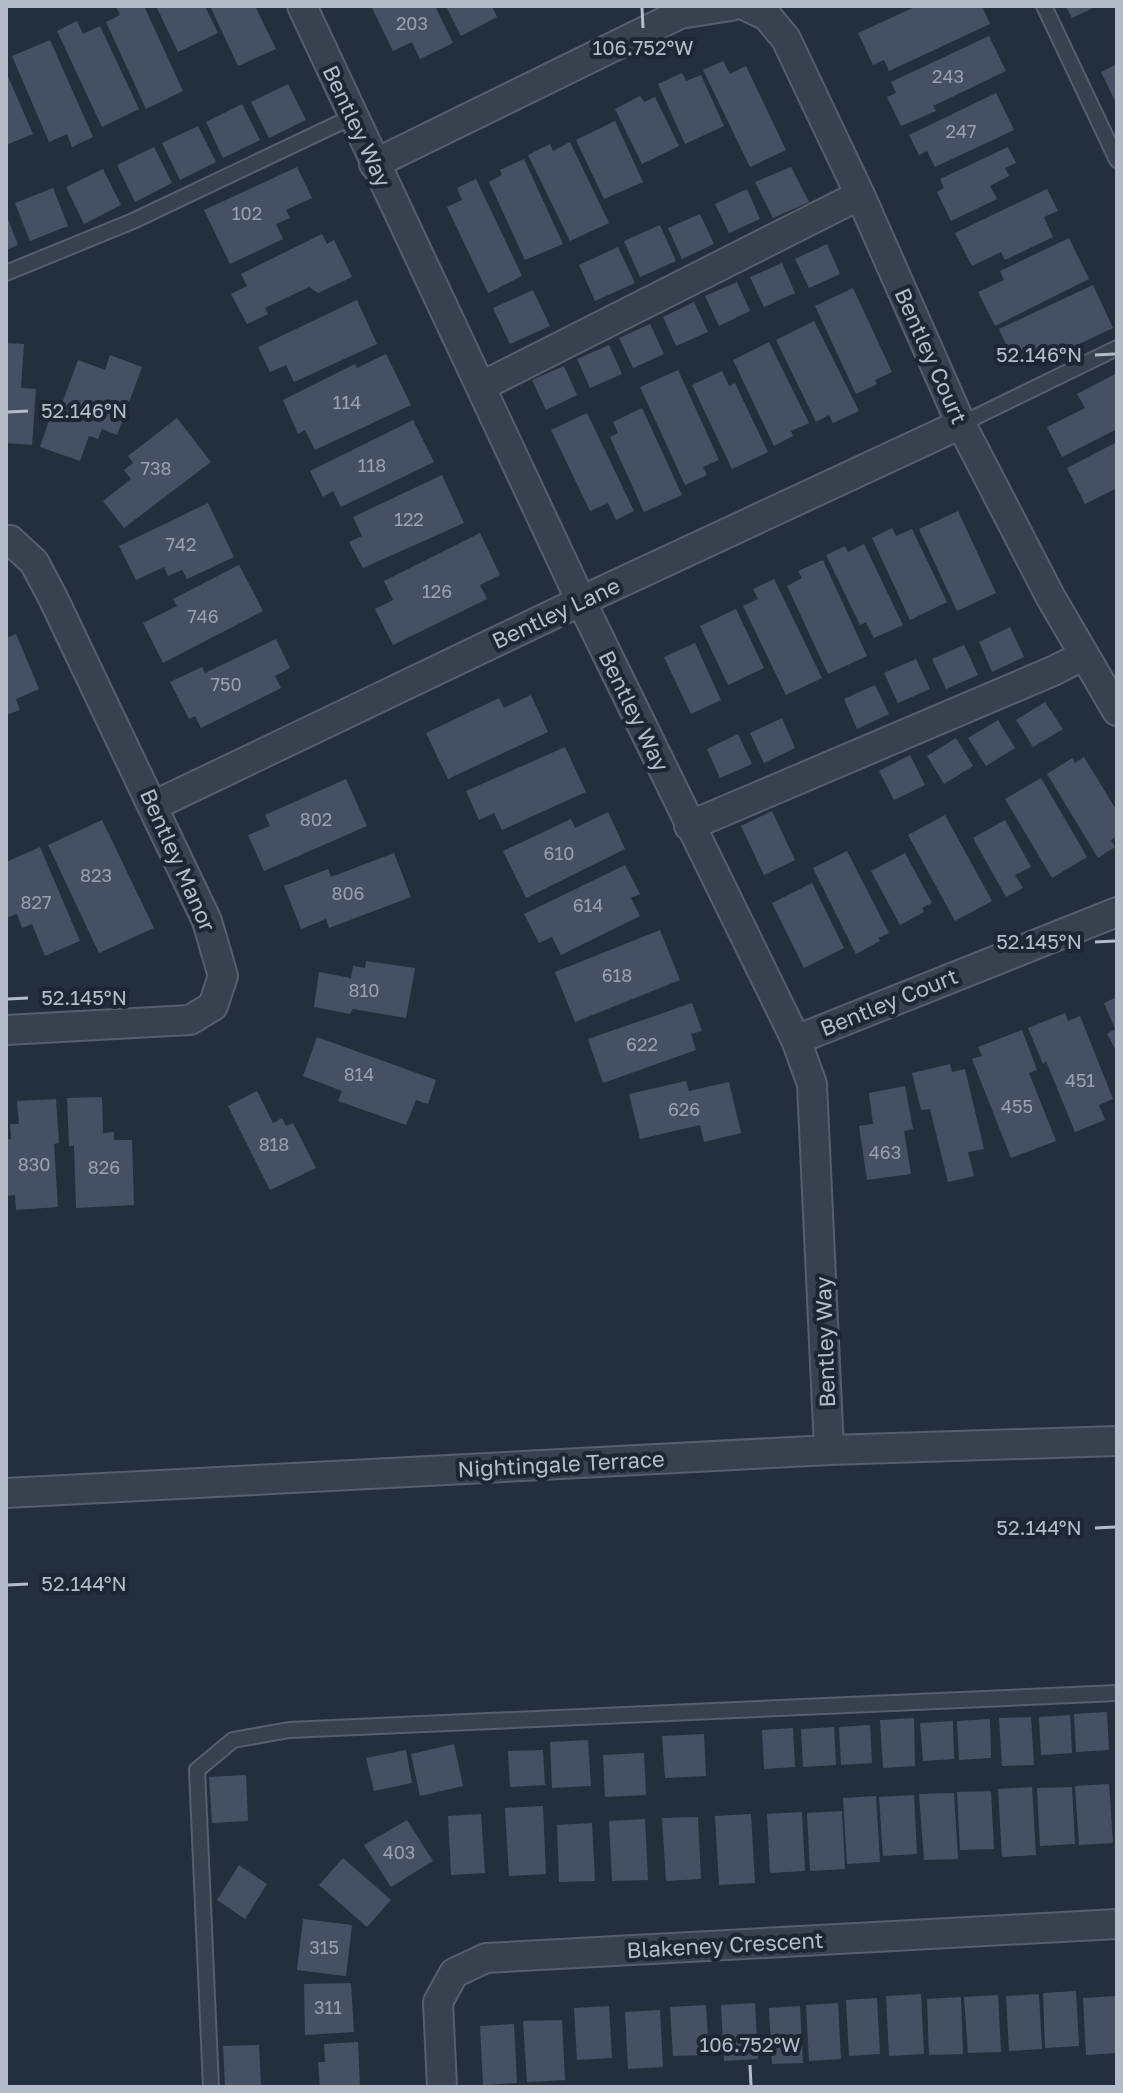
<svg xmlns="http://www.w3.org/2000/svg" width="1123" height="2093" font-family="'Golos Text',sans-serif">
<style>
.building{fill:#455162}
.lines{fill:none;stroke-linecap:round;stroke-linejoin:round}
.service-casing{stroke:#565f6c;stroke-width:18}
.minor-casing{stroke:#565f6c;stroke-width:32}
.service{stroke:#38414e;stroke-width:14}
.minor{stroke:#38414e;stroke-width:28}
.ticks{fill:none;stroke:#b4bcc9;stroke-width:3}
.labels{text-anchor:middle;stroke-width:8;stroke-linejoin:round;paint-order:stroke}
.number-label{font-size:18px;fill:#98a1af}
.street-label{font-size:22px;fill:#b4bcc9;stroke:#1d2633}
.ticks-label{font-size:20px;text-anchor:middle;fill:#b4bcc9;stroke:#1d2633;stroke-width:8;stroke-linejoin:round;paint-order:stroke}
</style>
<rect width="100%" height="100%" fill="#242f3e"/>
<path class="building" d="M116 6H144L183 91 146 109 106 22 120 15Z
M156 6H205L218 33 178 52Z
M210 6H255L276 49 238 66Z
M371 6H435L453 43 420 59 412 42 393 51Z
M446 6H492L497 17 461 36Z
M917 6H982L990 24 889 71 884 60 873 65 858 33Z
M1066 6H1097L1072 18Z
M77 21 83 34 100 26 139 109 102 127 57 31Z
M989 36 1006 71 933 106 936 111 901 126 887 97 896 93 891 82Z
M50 40 93 137 72 147 67 134 49 142 12 56Z
M723 61 730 74 746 66 786 150 750 167 703 70Z
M1117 64V105L1101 72Z
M6 72 33 134 6 145Z
M682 73 686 81 701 75 724 126 685 144 658 84Z
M288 84 306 120 269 138 251 102Z
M996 93 1014 130 935 167 927 151 919 155 909 135Z
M640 96 644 102 655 97 679 146 642 164 615 109Z
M242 104 260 140 223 158 206 122Z
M615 121 643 182 604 199 576 140Z
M198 126 216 162 180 180 162 143Z
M570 142 609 223 570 241 528 155 550 144 553 151Z
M154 147 172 183 135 202 117 165Z
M1008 147 1016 163 1005 168 1009 176 990 186 997 199 951 221 937 192 944 188 940 179Z
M524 159 563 244 525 260 489 182 502 175 500 170Z
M297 167 312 198 286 210 290 218 276 224 283 239 230 264 204 210Z
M791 167 809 202 773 218 755 182Z
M103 169 121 205 84 224 66 187Z
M476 179 522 276 488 293 447 207 462 200 457 188Z
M53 188 68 226 30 241 15 203Z
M747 189 760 219 729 233 715 204Z
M1047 189 1058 211 1044 217 1053 237 1005 260 1001 252 972 266 955 233Z
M6 214 18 245 6 250Z
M700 214 714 244 682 259 668 228Z
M660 225 676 261 640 277 624 241Z
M322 234 327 244 334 240 352 277 318 293 309 287 265 308 268 314 247 324 231 294 247 286 241 274Z
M1069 238 1089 279 995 326 978 292 1004 280 1000 271Z
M827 244 840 274 809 288 795 259Z
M618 247 635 283 595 301 579 265Z
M782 263 795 293 764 307 750 277Z
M737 282 750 311 719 326 705 296Z
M1093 285 1113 328 1041 362 1038 355 1016 366 999 329Z
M853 288 892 372 875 380 877 384 856 394 815 306Z
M533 290 550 326 510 344 493 308Z
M357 300 377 344 294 382 286 365 270 372 258 347Z
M694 302 708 332 676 346 663 317Z
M814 321 859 411 833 423 829 415 816 422 776 340Z
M650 324 664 354 633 368 619 338Z
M769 342 809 423 791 431 793 436 774 446 733 360Z
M6 343 24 344 21 388 36 389 32 445 6 443Z
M609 345 622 374 590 388 577 359Z
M386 354 411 405 315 450 305 430 298 434 283 400 355 364 357 368Z
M110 355 142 367 117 435 102 429 98 439 89 436 80 461 40 447 54 406 60 409 78 360 105 370Z
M564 366 577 395 546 410 532 380Z
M678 370 719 460 703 467 707 475 685 485 640 387Z
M722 371 729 386 735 383 768 452 732 469 692 385Z
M1117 373V429L1062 457 1047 427 1085 408 1077 394Z
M642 408 682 495 644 512 610 437 618 433 613 422Z
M587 413 634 511 616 520 608 503 590 511 551 430Z
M177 418 211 462 124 528 103 501 131 479 124 470 133 463 128 456Z
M413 420 434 462 341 507 333 491 323 497 310 471Z
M1117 442V488L1085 504 1067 468Z
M442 475 464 523 363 568 349 542 362 536 353 517Z
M208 503 234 557 187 579 182 570 168 576 164 567 136 580 119 546Z
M958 511 996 593 957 611 919 529Z
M892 528 896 536 912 529 947 602 910 620 872 538Z
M480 533 500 575 480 585 487 599 393 645 375 609 393 600 384 581Z
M864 544 903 625 874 638 866 622 860 625 826 555 845 546 848 552Z
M823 560 867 656 828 674 787 586 802 578 798 571Z
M239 565 263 611 163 663 143 623 177 606 173 599Z
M774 579 822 678 786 695 743 606 758 599 753 589Z
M736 609 764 668 728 685 700 626Z
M1010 627 1024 657 992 672 979 642Z
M16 634 39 689 16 699 20 710 6 715V638Z
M276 639 290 668 275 676 281 688 201 728 195 716 189 719 170 682 202 667 205 673Z
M695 643 721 700 691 714 664 657Z
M964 645 978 675 946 689 932 659Z
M916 659 930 689 898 703 884 673Z
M875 685 889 714 857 729 844 699Z
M531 695 548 732 448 779 426 733 499 698 504 708Z
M1045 702 1063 729 1033 747 1016 720Z
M782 718 795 748 764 763 750 733Z
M998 720 1015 748 986 766 968 738Z
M738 734 752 764 720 778 707 749Z
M956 738 973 766 944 784 927 756Z
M565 747 586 792 502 830 494 813 479 820 466 791Z
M910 755 925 785 894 800 879 771Z
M1084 757 1117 811V836L1111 840 1115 847 1098 858 1047 774 1072 758 1075 763Z
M1041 778 1087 857 1052 878 1005 799Z
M346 779 367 826 264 871 248 835 270 826 265 815Z
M772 811 795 860 764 875 741 826Z
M608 812 625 849 526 898 503 851 571 819 575 828Z
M945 815 992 901 955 921 908 835Z
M102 820 154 928 99 953 48 845Z
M1005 820 1031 867 1015 875 1023 888 1006 897 973 838Z
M40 847 80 941 45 956 32 924 22 928 17 914 6 918V862Z
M847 851 889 933 878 938 880 941 856 954 813 868Z
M394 853 411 897 329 928 326 919 301 929 284 886 328 869 331 877Z
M905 853 932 903 922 908 924 912 900 925 871 871Z
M625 865 640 894 631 898 640 916 561 955 552 937 539 943 524 914Z
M812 883 844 948 804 968 772 903Z
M660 930 680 980 575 1022 555 972Z
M366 961 415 968 406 1018 353 1009 350 1014 314 1007 319 972 351 978 353 966 365 968Z
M1117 997V1052L1107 1034 1115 1029 1104 1003Z
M692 1003 702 1031 691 1034 696 1050 603 1083 588 1039Z
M1065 1013 1068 1021 1080 1016 1113 1099 1099 1105 1105 1120 1075 1132 1046 1061 1043 1064 1028 1028Z
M1022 1030 1037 1070 1029 1073 1056 1141 1011 1158 972 1059 982 1056 978 1047Z
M317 1037 436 1080 428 1104 416 1100 406 1125 338 1101 342 1091 303 1076Z
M950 1064 952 1072 965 1069 984 1149 968 1152 974 1176 948 1182 930 1109 921 1110 912 1073Z
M686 1081 689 1091 729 1082 741 1133 704 1142 700 1125 640 1139 629 1094Z
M905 1086 913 1129 904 1131 911 1174 867 1180 859 1126 873 1124 869 1093Z
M257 1091 273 1123 282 1118 286 1126 293 1123 316 1168 270 1190 228 1106Z
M102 1097 103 1133 114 1132V1140H132L134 1205 76 1208 74 1146H69L67 1098Z
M56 1099 59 1143 54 1144 58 1207 16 1210 15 1195 6 1196V1139H11L10 1124H19L17 1101Z
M1107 1712 1109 1750 1076 1752 1074 1714Z
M1070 1715 1072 1753 1041 1755 1039 1717Z
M1031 1717 1034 1765 1002 1766 999 1718Z
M914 1718 915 1766 883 1768 880 1720Z
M990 1719 991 1758 959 1760 957 1721Z
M953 1721 954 1759 923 1761 920 1723Z
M870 1725 872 1763 841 1765 839 1727Z
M834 1727 836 1765 803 1767 801 1729Z
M793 1728 795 1767 764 1769 762 1730Z
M704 1734 706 1776 665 1778 662 1736Z
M588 1740 591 1786 552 1788 550 1742Z
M454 1744 463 1786 420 1796 411 1754Z
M406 1750 412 1783 374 1791 366 1758Z
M543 1750 545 1785 510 1787 508 1751Z
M644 1753 646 1795 605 1797 603 1755Z
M246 1775 248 1821 212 1823 209 1777Z
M1109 1784 1113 1843 1079 1845 1075 1786Z
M1032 1787 1036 1855 1002 1857 998 1789Z
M1072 1787 1075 1844 1040 1846 1037 1788Z
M991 1791 994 1849 960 1850 957 1792Z
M954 1793 958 1859 924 1860 919 1794Z
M914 1795 917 1854 883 1856 879 1797Z
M876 1796 880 1862 847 1864 843 1798Z
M543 1806 546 1874 509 1876 505 1808Z
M842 1811 845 1869 810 1871 807 1813Z
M802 1812 805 1871 770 1873 767 1814Z
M481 1814 485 1873 451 1875 448 1816Z
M751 1814 755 1883 719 1885 715 1816Z
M698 1817 701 1879 666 1881 662 1818Z
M645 1819 648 1880 612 1881 609 1821Z
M407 1820 433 1861 391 1887 364 1845Z
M592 1823 595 1881 559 1882 557 1825Z
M343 1858 391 1900 367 1927 319 1885Z
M239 1865 267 1884 245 1919 217 1900Z
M303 1919 352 1925 346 1976 297 1970Z
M351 1983 354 2032 305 2035 304 1984Z
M1076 1991 1079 2046 1045 2048 1043 1993Z
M921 1994 924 2054 889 2056 886 1996Z
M1039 1994 1042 2049 1009 2051 1006 1996Z
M998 1995 1001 2052 968 2053 964 1997Z
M1117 1996V2053L1086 2055 1083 1998Z
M961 1997 963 2054 929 2055 927 1999Z
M877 1998 880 2054 849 2056 846 2000Z
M755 2003 758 2059 724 2061 721 2005Z
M838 2003 841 2059 809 2061 806 2005Z
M706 2005 709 2055 673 2056 670 2007Z
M609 2006 612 2058 577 2060 574 2008Z
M800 2006 803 2063 772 2064 769 2008Z
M660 2010 663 2067 628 2069 625 2012Z
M562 2020 565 2080 527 2082 523 2021Z
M514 2024 517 2083 483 2085 480 2026Z
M358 2042 360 2087H320L318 2062H325L324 2044Z
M259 2045 261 2086 225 2087 223 2046Z"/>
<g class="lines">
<defs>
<path id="service" d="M1044 6 1117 160
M6 273 133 221 352 117
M961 424 1117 348
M211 2087 197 1770 233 1740 289 1730 1117 1693"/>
<path id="minor" d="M302 6 581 601 796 1040 812 1084 829 1450
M746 6 767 16 786 39 860 195 961 424 1050 596 1117 711
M374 164 680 14 731 6
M482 386 860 195
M6 540H10L34 562 53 598 207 921 223 976 213 1006 190 1020 6 1030
M153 806 581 601 961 424
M689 826 1053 671 1083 656
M796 1040 1117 912
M6 1493 829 1450 1117 1441
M442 2087 438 2002 454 1973 486 1958 1117 1924"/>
</defs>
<use href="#service" class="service-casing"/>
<use href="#minor" class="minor-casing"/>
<use href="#service" class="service"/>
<use href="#minor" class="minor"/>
</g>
<path class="ticks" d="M642 8 643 28M1095 355 1115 354M8 412 28 411M1095 942 1115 941M8 999 28 998M1095 1528 1115 1527M8 1585 28 1584M750 2065 751 2085"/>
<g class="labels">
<g class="number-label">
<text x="412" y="30">203</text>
<text x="948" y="83">243</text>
<text x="961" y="138">247</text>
<text x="247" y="220">102</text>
<text x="347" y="409">114</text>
<text x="372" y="472">118</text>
<text x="156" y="475">738</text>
<text x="409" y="526">122</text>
<text x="181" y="551">742</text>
<text x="437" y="598">126</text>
<text x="203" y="623">746</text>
<text x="226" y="691">750</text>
<text x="316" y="826">802</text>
<text x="559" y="860">610</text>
<text x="96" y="882">823</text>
<text x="348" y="900">806</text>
<text x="36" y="909">827</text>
<text x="588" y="912">614</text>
<text x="617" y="982">618</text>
<text x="364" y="997">810</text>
<text x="642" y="1051">622</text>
<text x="359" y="1081">814</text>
<text x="1080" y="1087">451</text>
<text x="1017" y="1113">455</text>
<text x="684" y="1116">626</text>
<text x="274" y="1151">818</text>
<text x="885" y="1159">463</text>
<text x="34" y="1171">830</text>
<text x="104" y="1174">826</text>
<text x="399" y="1859">403</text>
<text x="324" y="1954">315</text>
<text x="328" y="2014">311</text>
</g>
<g class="street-label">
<text transform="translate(357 126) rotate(65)" y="8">Bentley Way</text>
<text transform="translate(931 356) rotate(66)" y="8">Bentley Court</text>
<text transform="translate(556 613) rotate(-25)" y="8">Bentley Lane</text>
<text transform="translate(634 711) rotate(64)" y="8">Bentley Way</text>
<text transform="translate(178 860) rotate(66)" y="8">Bentley Manor</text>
<text transform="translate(889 1002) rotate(-22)" y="8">Bentley Court</text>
<text transform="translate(825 1342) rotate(-92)" y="8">Bentley Way</text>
<text transform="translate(561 1464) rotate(-3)" y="8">Nightingale Terrace</text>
<text transform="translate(725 1945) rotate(-3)" y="8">Blakeney Crescent</text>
</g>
</g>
<g class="ticks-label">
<text x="643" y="55">106.752°W</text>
<text x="1039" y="362">52.146°N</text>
<text x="84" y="418">52.146°N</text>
<text x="1039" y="949">52.145°N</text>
<text x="84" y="1005">52.145°N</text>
<text x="1039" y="1535">52.144°N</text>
<text x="84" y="1591">52.144°N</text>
<text x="750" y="2052">106.752°W</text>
</g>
<rect width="1123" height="2093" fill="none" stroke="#b4bcc9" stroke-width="16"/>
</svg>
